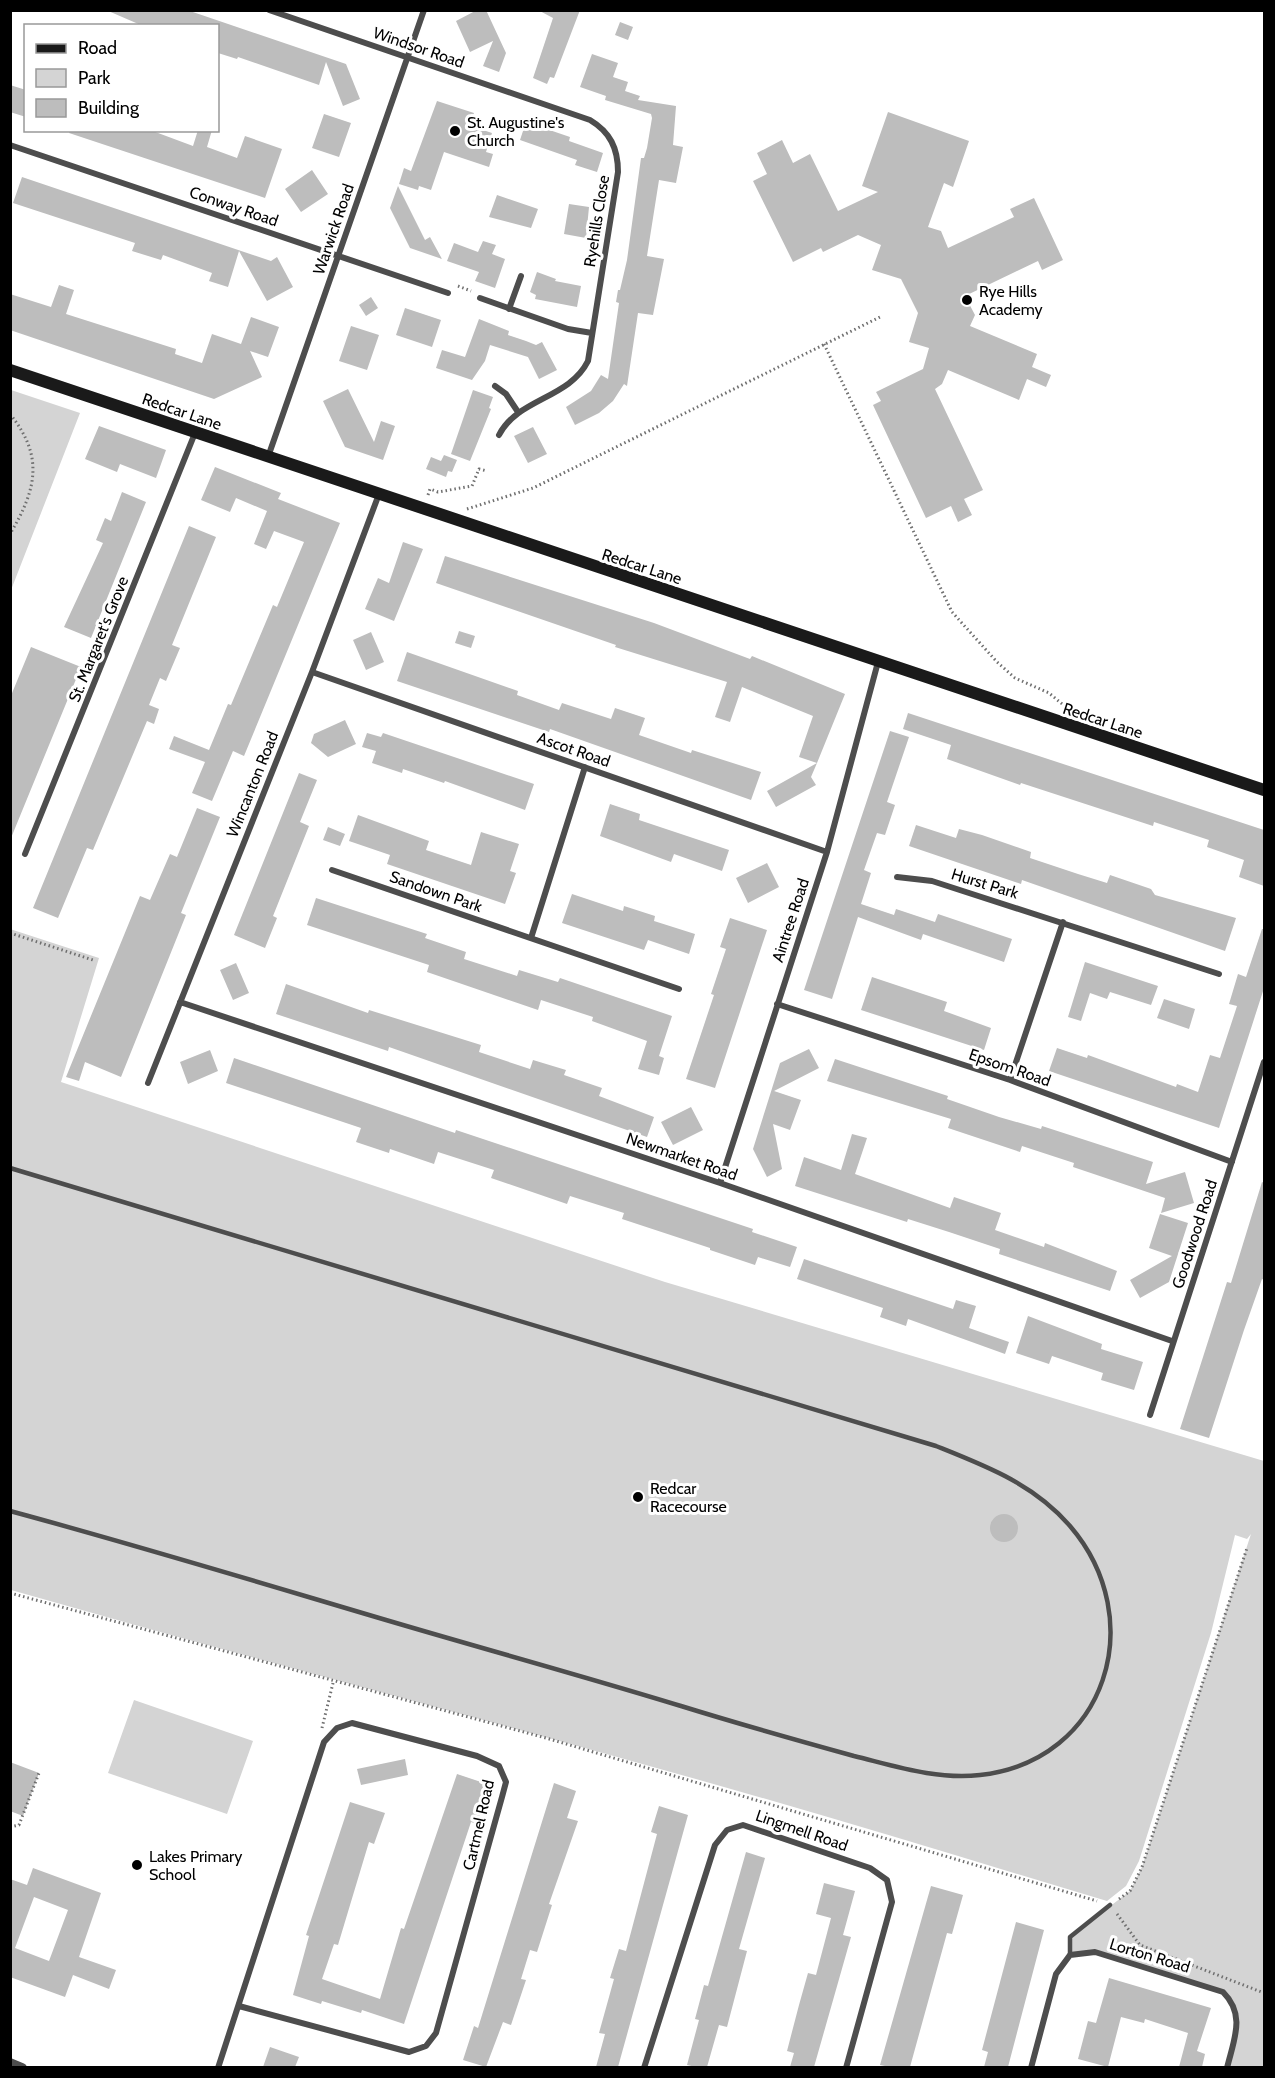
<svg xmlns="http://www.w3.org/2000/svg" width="1275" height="2078" font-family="Cabin,sans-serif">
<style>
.green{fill:#d4d4d4}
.building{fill:#bdbdbd;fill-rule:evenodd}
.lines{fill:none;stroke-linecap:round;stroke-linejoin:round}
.path{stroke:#6f6f6f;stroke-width:3;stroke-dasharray:1.5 3;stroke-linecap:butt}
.service{stroke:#4d4d4d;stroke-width:4.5}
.minor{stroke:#4d4d4d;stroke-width:6}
.tertiary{stroke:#4d4d4d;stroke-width:10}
.secondary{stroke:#1a1a1a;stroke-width:12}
.poi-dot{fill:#000;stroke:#fff;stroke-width:2}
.labels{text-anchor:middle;stroke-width:6;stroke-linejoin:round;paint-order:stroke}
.street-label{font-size:16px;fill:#000;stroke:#fff}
.poi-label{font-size:16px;fill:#000;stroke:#fff;text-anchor:start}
</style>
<rect width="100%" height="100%" fill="#fff"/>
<path class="green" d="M11 390 80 413 11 590 10 390Z
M10 929 99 958 61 1082 665 1282 1264 1461V2067H1227L1237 2020 1223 1992 1095 1952 1070 1955V1937L1130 1891 1142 1867 1251 1534 1247 1539 1235 1535 1211 1633 1139 1861 1126 1886 1107 1901C977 1862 848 1822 717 1785 482 1718 245 1657 11 1590Z
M134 1700 253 1741 227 1814 108 1773Z"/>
<path class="building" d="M106 10H187L346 64 360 99 343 106 326 62 319 85 238 57 237 59 218 53V26H143Z
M477 10H486L506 53 499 72 483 66 493 41 470 52 456 21Z
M538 10H580L554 78 550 77 547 84 533 78 553 18Z
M620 22 633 27 628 40 615 35Z
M592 54 618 63 613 77 628 82 625 91 640 96 638 100 676 106 673 145 683 147 676 183 659 180 647 256 664 259 653 315 638 313 627 386 624 384 613 401 599 413 575 425 566 407 591 391 601 375 608 379 619 303 616 302 618 290H620L627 260 641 158H644L647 148 652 118 651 114 605 100 606 96 580 87Z
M10 85 26 90V117L10 112Z
M437 101 474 113 471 121 478 123 477 128 492 133 486 152 493 154 489 167 444 152 431 190 419 186 418 190 399 184 404 168 411 171Z
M888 112 969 141 953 187 944 183 928 227 941 231 948 248 1014 217 1010 209 1034 198 1063 260 1042 270 1038 261 965 296 975 315 970 326 1037 354 1032 367 1051 375 1046 387 1027 379 1019 400 948 370 942 384 935 389 983 490 964 499 972 515 958 522 951 506 926 518 873 405 881 401 876 392 923 369 929 348 909 342 918 313 901 279 872 270 881 245 858 235 823 252 821 248 793 262 753 181 767 174 757 153 782 140 793 163 810 154 838 211 878 192 862 186Z
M324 114 351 123 339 157 312 148Z
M526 122 570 137 569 141 603 153 597 172 575 165 577 160 520 140Z
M70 130H150L193 146 198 130H212L207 147 237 158 245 136 282 149 265 198 69 133Z
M312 170 328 194 301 212 285 189Z
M22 177 271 261 277 257 293 287 267 301 239 251 228 287 209 281 212 273 163 255 161 260 132 251 135 243 13 203Z
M398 186 425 240 430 237 442 259 410 248 390 208Z
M497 195 538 209 531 228 489 217Z
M569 204 589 207 586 238 564 234Z
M483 241 496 245 492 254 505 259 495 288 475 281 479 272 447 261 454 243 478 252Z
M537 272 556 279 555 281 581 286 577 307 535 299 536 295 530 292Z
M59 285 74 290 66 314 176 349 175 354 202 363 212 334 241 344 251 317 279 327 268 357 250 351 262 377 214 399 10 330V294L51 307Z
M371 297 378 308 366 316 359 305Z
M405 308 441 320 432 347 396 335Z
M479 319 509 331 508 335 526 341 536 345 542 342 557 370 539 379 528 357 490 345 485 361 472 380 436 368 442 350 465 357Z
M351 326 379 335 367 370 339 361Z
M348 389 374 442 381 421 395 426 383 460 345 447 323 401Z
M473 390 493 397 489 408 491 409 470 461 451 454Z
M99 426 166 450 156 478 120 464 117 472 85 459Z
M533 427 547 454 528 463 514 436Z
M444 455 457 460 452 472 448 471 446 477 426 469 431 457 441 461Z
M215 467 281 493 278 499 340 523 244 756 233 751 212 801 192 793 205 762 169 749 174 736 209 750 228 704 231 705 273 605 277 607 304 542 274 531 266 549 254 544 267 511 236 498 230 512 201 500Z
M122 492 146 502 91 638 64 627 103 543 96 540 105 518 111 521Z
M189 526 216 537 172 645 180 648 166 681 160 678 149 705 159 709 154 724 147 721 93 850 87 848 58 918 33 908Z
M403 542 423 549 394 621 365 609 378 578 389 583Z
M445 556 654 623 750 659 752 656 845 694 817 763 799 757 813 716 742 687 730 722 715 717 727 682 615 647 616 645 436 583Z
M459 631 475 636 471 648 455 643Z
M371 632 384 662 366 670 353 640Z
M31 647 81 667 11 838 10 698Z
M407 652 518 691 517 695 559 710 562 703 611 719 615 708 645 718 639 735 691 753 692 750 761 772 751 800 550 729 549 732 397 681Z
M908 713 1264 830V886L1239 877 1244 860 1207 847 1209 840 1154 822 1153 826 1021 783 1020 785 947 759 951 745 903 729Z
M345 720 356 744 328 757 311 743 314 734Z
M890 731 909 737 887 802 895 805 885 835 877 833 864 870 871 873 861 904 894 915 896 909 935 922 938 914 1012 939 1004 962 923 934 921 940 858 917 832 999 804 990Z
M367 733 381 737 383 733 534 784 525 810 445 781 444 783 403 769 402 773 372 763 376 751 362 747Z
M817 763 811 777 816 785 776 807 767 791Z
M299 773 317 780 300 822 309 826 273 916 277 918 265 948 234 935Z
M610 804 640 814 639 820 729 850 722 871 674 854 671 862 600 836Z
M197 808 220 817 181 913 186 915 121 1077 85 1062 79 1081 66 1077 140 896 150 900 170 854 177 857Z
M358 815 429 841 426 850 471 865 481 832 519 844 510 871 516 873 505 904 387 864 390 855 349 841Z
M916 825 956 838 959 829 982 835 1031 852 1030 858 1078 874 1107 883 1110 875 1151 889 1155 895 1236 918 1225 951 1022 880 1021 884 909 846Z
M328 827 345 834 340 846 323 840Z
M767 863 779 887 748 903 736 878Z
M572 894 623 911 624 906 655 916 654 921 695 934 689 954 648 940 644 950 562 923Z
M316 898 427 934 425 938 466 952 464 959 517 976 519 970 558 982 560 978 672 1016 659 1056 664 1058 659 1075 638 1069 647 1041 592 1021 593 1017 541 1000 538 1010 427 972 429 965 307 925Z
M730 918 767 930 715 1088 686 1079 714 995 711 994 726 949 720 947Z
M1262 929H1264V988L1219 1128 1049 1071 1057 1048 1087 1058 1088 1055 1176 1087 1177 1084 1198 1092 1210 1055 1220 1058 1237 1006 1229 1004 1238 974 1246 977Z
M1085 962 1158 986 1151 1005 1110 992 1107 999 1090 993 1081 1021 1068 1017Z
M236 963 249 993 233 1000 220 970Z
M872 977 947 1002 944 1011 991 1028 984 1050 861 1010Z
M286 984 368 1013 369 1010 481 1045 479 1052 530 1069 533 1060 566 1070 564 1075 602 1088 599 1096 654 1117 647 1137 389 1047 388 1051 276 1014Z
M1164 999 1195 1009 1189 1029 1157 1018Z
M809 1049 819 1068 774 1091 801 1100 790 1130 773 1124 782 1169 767 1177 753 1149 780 1063Z
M210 1050 218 1071 188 1084 180 1062Z
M234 1058 455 1133 456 1130 753 1229 752 1232 797 1247 790 1267 758 1257 755 1265 710 1250V1248L622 1219 624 1213 570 1196 567 1204 535 1193 491 1178 494 1170 438 1152 434 1164 390 1149 389 1153 356 1142 361 1128 226 1083Z
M835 1059 948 1096 947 1099 999 1117 1041 1129 1042 1126 1153 1162 1146 1184 1185 1172 1194 1203 1161 1213 1165 1198 1073 1167 1074 1163 1022 1146 1020 1152 948 1128 951 1119 827 1081Z
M691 1107 703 1130 673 1145 661 1122Z
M852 1134 867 1138 855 1174 950 1208 954 1197 1001 1213 995 1230 1044 1247 1045 1243 1117 1271 1110 1291 999 1254 1000 1249 949 1232 908 1219 907 1222 795 1186 804 1157 841 1170Z
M1262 1182 1264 1183V1280L1262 1279 1244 1330 1209 1438 1180 1429 1227 1282 1231 1283Z
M1160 1214 1188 1223 1169 1282 1140 1298 1130 1280 1172 1256 1149 1248Z
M804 1259 953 1309 956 1300 976 1306 969 1328 1009 1342 1005 1354 908 1319 906 1326 880 1317 883 1308 797 1279Z
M1028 1316 1102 1344 1101 1349 1143 1362 1134 1390 1101 1380 1103 1373 1052 1356 1049 1364 1016 1353Z
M990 1528a14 14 0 1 1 28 0a14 14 0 1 1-28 0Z
M405 1759 408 1775 361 1785 357 1769Z
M10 1762 39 1773 23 1816 10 1811Z
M457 1774 490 1785 477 1824 471 1822 404 2024 362 2010 361 2013 322 2001 321 2004 293 1995 309 1936 306 1935 350 1802 385 1813 374 1844 369 1842 338 1945 334 1944 322 1979 380 1999 401 1928 404 1929Z
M554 1783 576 1791 567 1818 578 1821 549 1904 552 1905 537 1952 530 1950 521 1979 526 1980 511 2025 503 2022 486 2067 463 2060 474 2026 478 2028Z
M659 1806 688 1815 618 2067H596L605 2034 599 2033 614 1979 610 1978 619 1949 626 1951 657 1834 651 1832Z
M746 1852 765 1858 739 1949 747 1951 727 2027 719 2025 707 2067H696L687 2065 699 2020 695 2019 704 1985 708 1986Z
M33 1868 101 1893 79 1957 116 1970 109 1989 73 1975 65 1997 10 1977V1879L27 1885ZM34 1897 68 1910 49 1961 15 1948Z
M824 1883 855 1891 843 1935 851 1937 814 2067H790L794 2053 787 2051 799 2005 808 1973 816 1975 831 1918 816 1914Z
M931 1886 963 1895 952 1934 947 1933 910 2067H890L880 2065Z
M1016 1922 1044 1930 1008 2067H984L988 2052 982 2050Z
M1109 1978 1211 2008 1197 2051 1205 2054 1202 2067H1179L1188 2033 1145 2019 1144 2023 1121 2017 1108 2067 1078 2059 1088 2021 1096 2023Z
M270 2047 299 2057 295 2067H263Z"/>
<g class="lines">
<path class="path" d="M458 286 471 291
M824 344 952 612 997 662 1015 678 1049 693 1067 708
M10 414C44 456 37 489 10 534
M428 495 430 489 438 492 472 486 479 469 487 471
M467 509 533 488 880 317
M10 933 93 960
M10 1593 546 1738 1097 1901
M322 1728 333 1683
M10 1827 19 1825 39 1773
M1119 1899 1130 1891 1142 1867 1247 1548
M1117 1914 1140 1945 1264 1993"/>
<path class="service" d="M10 1168 936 1446C986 1466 1034 1484 1070 1526 1150 1619 1107 1761 980 1775 937 1780 895 1766 854 1756 796 1740 739 1724 681 1706 583 1676 484 1649 386 1620 261 1583 136 1545 10 1511
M1070 1955V1937L1110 1905"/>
<path class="minor" d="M269 10 590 120C610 132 618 148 618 172L588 361C569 399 518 398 499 435
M10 145 448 293
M480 298 568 329 592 333
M509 309 521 276
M495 386 506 394 518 412
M268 457 424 10
M312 672 827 852
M25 854 195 433
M332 870 679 989
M897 877 932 881 1219 974
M531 938 585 767
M180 1002 720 1183 1172 1341
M777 1004 1010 1080 1232 1162
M1010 1080 1063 922
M148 1083 312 672 379 494
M720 1183 827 852 878 662
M1150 1415 1264 1062
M218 2068 324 1742 337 1728 352 1723 477 1756 499 1766 506 1782 502 1797 436 2033 426 2046 409 2052 239 2006
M644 2068 715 1845 727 1830 743 1825 870 1868 887 1880 892 1902 846 2068
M1031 2068 1056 1974 1070 1955 1095 1952 1223 1992C1246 2015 1234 2039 1227 2068"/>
<path class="tertiary" d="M10 2063 22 2068"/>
<path class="secondary" d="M10 370 1264 790"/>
</g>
<g class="poi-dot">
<circle cx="455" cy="131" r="6"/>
<circle cx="967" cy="300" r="6"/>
<circle cx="638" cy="1497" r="6"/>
<circle cx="137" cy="1865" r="6"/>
</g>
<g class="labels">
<g class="street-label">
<text transform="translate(419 47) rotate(19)" y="6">Windsor Road</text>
<text transform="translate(234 206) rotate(19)" y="6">Conway Road</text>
<text transform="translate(596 221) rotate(-81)" y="6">Ryehills Close</text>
<text transform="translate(333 229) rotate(-71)" y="6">Warwick Road</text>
<text transform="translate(182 411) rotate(19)" y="6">Redcar Lane</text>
<text transform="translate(642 566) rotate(18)" y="6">Redcar Lane</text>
<text transform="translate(98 639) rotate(-68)" y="6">St. Margaret's Grove</text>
<text transform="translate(1103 720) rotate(18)" y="6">Redcar Lane</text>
<text transform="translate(574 749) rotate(19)" y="6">Ascot Road</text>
<text transform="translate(252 784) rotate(-68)" y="6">Wincanton Road</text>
<text transform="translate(985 883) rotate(17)" y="6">Hurst Park</text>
<text transform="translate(436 891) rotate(19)" y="6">Sandown Park</text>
<text transform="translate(790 920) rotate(-72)" y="6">Aintree Road</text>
<text transform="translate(1010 1067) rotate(19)" y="6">Epsom Road</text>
<text transform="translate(682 1156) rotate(19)" y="6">Newmarket Road</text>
<text transform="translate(1194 1234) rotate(-72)" y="6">Goodwood Road</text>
<text transform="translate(478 1825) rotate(-77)" y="6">Cartmel Road</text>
<text transform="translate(802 1830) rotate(19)" y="6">Lingmell Road</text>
<text transform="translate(1150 1955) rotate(17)" y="6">Lorton Road</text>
</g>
<g class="poi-label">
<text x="467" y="128">St. Augustine's<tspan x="467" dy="18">Church</tspan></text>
<text x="979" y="297">Rye Hills<tspan x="979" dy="18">Academy</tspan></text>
<text x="650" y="1494">Redcar<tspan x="650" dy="18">Racecourse</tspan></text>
<text x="149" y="1862">Lakes Primary<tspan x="149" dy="18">School</tspan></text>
</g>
</g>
<rect width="1275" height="2078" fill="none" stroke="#000000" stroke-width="24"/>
<rect x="24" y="24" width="195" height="108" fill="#ffffff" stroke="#999999" stroke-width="1.5"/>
<rect x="36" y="44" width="30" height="9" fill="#1a1a1a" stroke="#999999" stroke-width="1.5"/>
<text x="78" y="54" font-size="18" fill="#000000">Road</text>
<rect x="36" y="69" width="30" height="18" fill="#d4d4d4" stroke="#999999" stroke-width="1.5"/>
<text x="78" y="84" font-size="18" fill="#000000">Park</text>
<rect x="36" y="99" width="30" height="18" fill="#bdbdbd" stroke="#999999" stroke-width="1.5"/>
<text x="78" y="114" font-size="18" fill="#000000">Building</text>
</svg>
